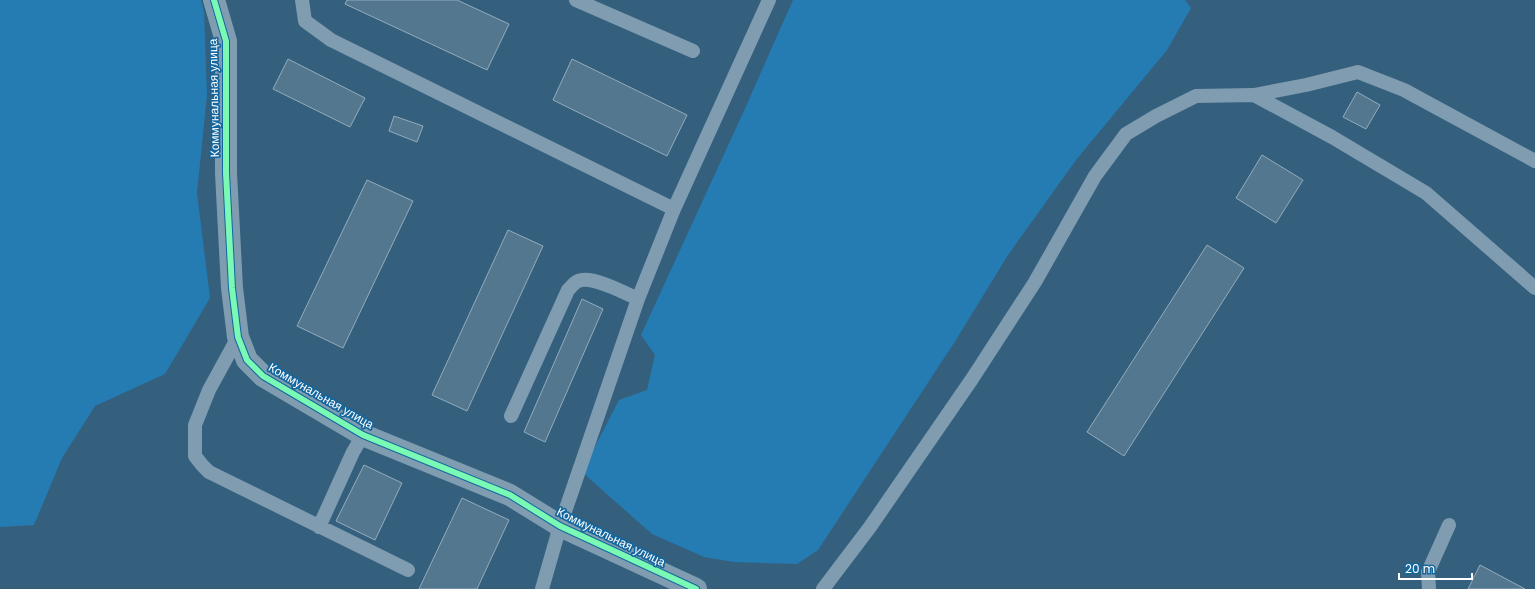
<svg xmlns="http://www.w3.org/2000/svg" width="1535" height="589" font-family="Poppins,sans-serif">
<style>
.green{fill:#257cb3}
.building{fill:#53778e;stroke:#93acbd}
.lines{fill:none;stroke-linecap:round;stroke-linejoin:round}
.lane{stroke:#7f9cb0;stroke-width:14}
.street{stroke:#7f9cb0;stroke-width:22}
.cycleway-casing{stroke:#14669e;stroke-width:8}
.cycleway{stroke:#7af9b4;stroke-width:6}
.labels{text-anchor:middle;stroke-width:3.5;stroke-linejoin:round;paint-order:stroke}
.street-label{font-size:12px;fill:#fff;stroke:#14669e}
</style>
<rect width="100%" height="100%" fill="#34607e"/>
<path class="green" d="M0 0H201L204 12 207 95 197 193 210 298 165 374 95 406 62 458 34 525 0 527Z
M793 0H1185L1191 8 1167 50 1076 160 1008 255 954 343 818 550 797 564 734 562 704 557 652 534 582 472 619 400 647 390 655 355 641 335 743 113Z"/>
<path class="building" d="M347 0H457L509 24 487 70 345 4Z
M288 59 365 98 350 127 273 89Z
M572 59 687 115 667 156 553 100Z
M1357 92 1380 105 1366 129 1343 117Z
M394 116 423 126 417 142 389 131Z
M1262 155 1303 180 1276 223 1236 198Z
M367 180 413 201 343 348 297 326Z
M508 230 543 246 467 411 432 395Z
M1207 245 1244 268 1124 456 1087 432Z
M582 299 603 309 545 442 524 432Z
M364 465 402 483 375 540 336 521Z
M462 498 509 520 477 589H419Z
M1480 565 1525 589H1468Z"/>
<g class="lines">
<path class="lane" d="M302 0 305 21 331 40 674 209 638 299 560 526 542 589
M576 0 693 51
M1254 95 1332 137 1426 193 1535 288
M674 209 769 0
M238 337 209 390 195 425V456L202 465 209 472 408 570
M511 416 568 290C571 287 574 283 578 281 592 275 625 293 638 299
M319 527 353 452 363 435
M823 589 870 527 972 379 1035 282 1095 176 1126 134 1156 116 1196 96 1254 95 1306 85 1358 72 1404 90 1535 161
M1429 589 1428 572 1449 525"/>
<path class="street" d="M214 0 226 41V173L232 288 238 337 247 360 263 376 363 435 510 495 560 526 696 589"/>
<defs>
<path id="cycleway" d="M214 0 226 41V173L232 288 238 337 247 360 263 376 363 435 510 495 560 526 696 589"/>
</defs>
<use href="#cycleway" class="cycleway-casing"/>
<use href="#cycleway" class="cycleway"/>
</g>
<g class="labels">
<g class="street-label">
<text transform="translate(214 98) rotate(-91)" y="4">Коммунальная улица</text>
<text transform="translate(321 396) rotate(30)" y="4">Коммунальная улица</text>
<text transform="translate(611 537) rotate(26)" y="4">Коммунальная улица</text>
</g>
</g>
<path d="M1399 573v6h73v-6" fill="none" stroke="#ffffff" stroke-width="2"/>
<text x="1405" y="573" font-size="12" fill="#ffffff" stroke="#14669e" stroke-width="3" paint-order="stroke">20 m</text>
</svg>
